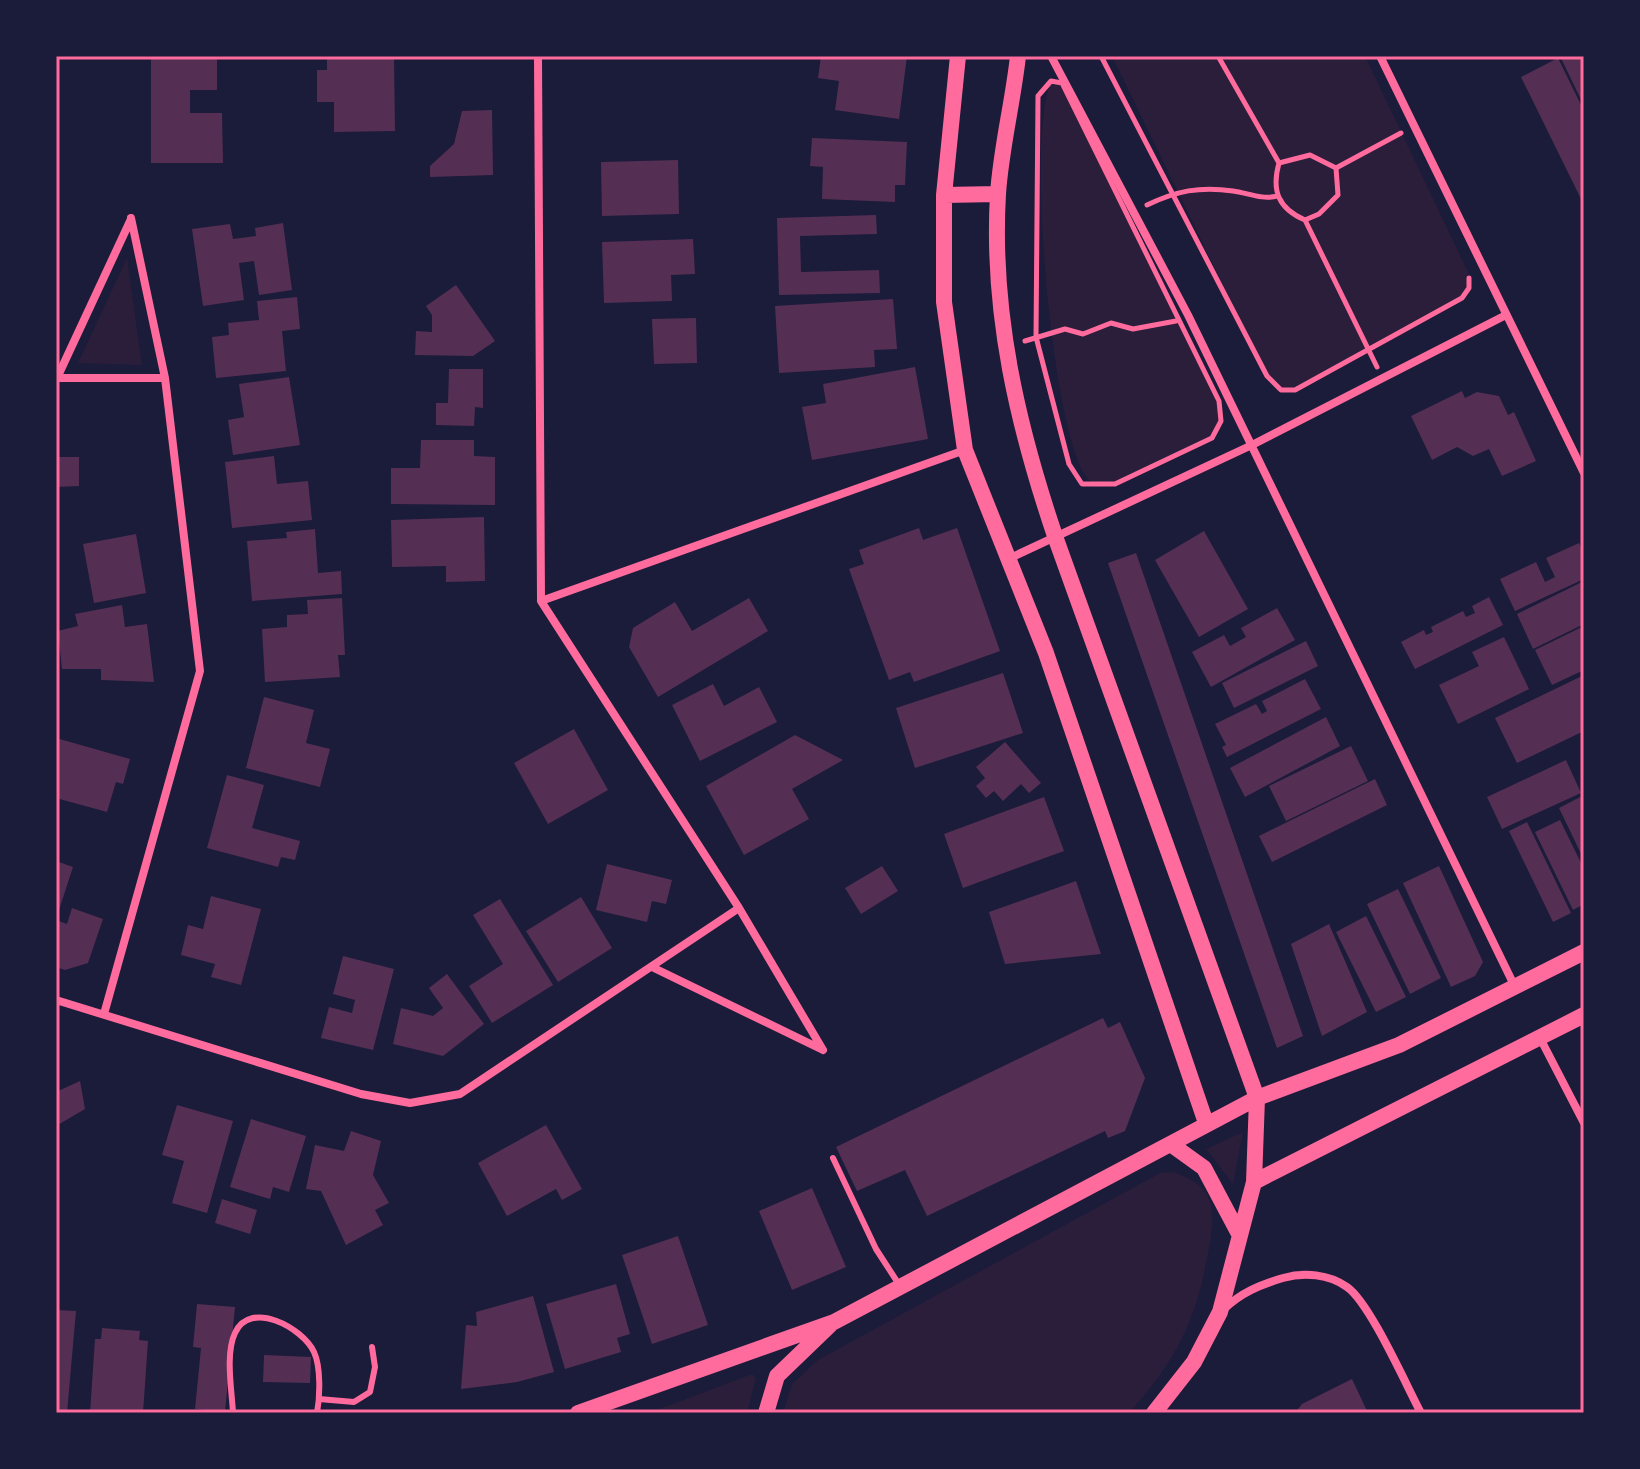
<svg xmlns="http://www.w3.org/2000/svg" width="1640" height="1469" font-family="Barlow,sans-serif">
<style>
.green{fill:#2a1e3b}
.building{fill:#542f53}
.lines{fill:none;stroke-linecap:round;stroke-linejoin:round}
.path{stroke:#ff6b9d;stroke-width:5}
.service{stroke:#ff6b9d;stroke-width:6}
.minor{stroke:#ff6b9d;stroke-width:8}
.secondary{stroke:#ff6b9d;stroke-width:16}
.neatline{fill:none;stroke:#ff6b9d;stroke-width:3}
</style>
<rect width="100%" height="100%" fill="#1b1b3a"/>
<path class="green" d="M1112 56H1365L1468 272 1469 288 1462 298 1295 390H1281L1267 376Z
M1051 81 1062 83 1219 401 1221 421 1212 438 1115 484 1099 487C1095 484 1088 480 1085 475 1051 422 1026 137 1051 81Z
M127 258 142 365 78 363Z
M1243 1132 1233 1184 1206 1149Z
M1175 1172C1185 1177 1199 1182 1206 1193 1216 1208 1212 1231 1209 1248 1197 1319 1177 1360 1129 1413H783L792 1384 818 1360 1160 1173Z
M752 1374 756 1378 747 1413H649Z"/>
<path class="building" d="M151 56H217V90H190V113H222L223 163H151Z
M327 56H394L395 131 334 132V102H317V70H327Z
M821 56H907L899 119 835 110 839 81 818 78Z
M1560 56H1584V106Z
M1558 58 1584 111V205L1521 77Z
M492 110 493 175 430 177V166L454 144 462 111Z
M812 138 907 142 905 185H895V202L822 199 823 167 810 166Z
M678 160 679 214 602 216 601 162Z
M876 215 877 234 800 236 801 272 879 270 880 293 779 295 777 218Z
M283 223 292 290 259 295 254 261 239 263 244 300 203 306 192 229 230 224 233 239 256 236 255 228Z
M693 239 695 274 671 275 672 301 604 303 602 242Z
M456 285 495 341 473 356 415 355 416 331 432 332V315L426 306Z
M297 297 300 329 282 331 286 371 216 378 212 337 229 335 228 323 259 320 257 301Z
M893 299 897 349 874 350 875 367 779 373 775 306Z
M696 318 697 363 654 364 652 319Z
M915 367 928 439 812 460 802 407 826 403 823 384Z
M449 369H483V408L475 407 474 426 436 425V403H448Z
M289 377 300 445 233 455 228 420 244 417 239 384Z
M1462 391 1465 398 1477 392 1499 396 1508 415 1514 412 1536 461 1502 476 1489 449 1473 456 1457 447 1432 460 1411 416Z
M421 440H474V456L495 457V505L391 504V468H420Z
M274 456 277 484 308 481 312 520 232 528 225 462Z
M56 457H79V486L56 487Z
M484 517 485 581 446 582V566L392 567 391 520Z
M919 528 923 540 957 528 1000 651 914 682 910 672 889 680 849 569 864 564 859 550Z
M315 529 318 573 341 571 342 594 252 601 247 541 287 538 286 532Z
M1204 531 1248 609 1199 637 1155 560Z
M136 534 146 593 94 603 83 544Z
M1579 543 1584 554V579L1515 611 1500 579 1536 562 1545 582 1555 577 1546 558Z
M1136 553 1303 1036 1277 1048 1108 563Z
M1584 581V624L1533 649 1517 614Z
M1489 597 1503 625 1415 669 1401 642 1424 630 1426 635 1433 632 1431 627 1463 611 1466 617 1475 613 1472 606Z
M342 598 345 655H338L340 677 265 682 262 629 287 627V615L308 614 307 600Z
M749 598 768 631 658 697 629 647 633 628 675 602 692 631Z
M122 605 125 627 147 624 154 682 101 680V669H62L58 631 78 626 75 614Z
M1277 608 1295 640 1211 687 1192 652 1224 635 1230 646 1246 637 1241 628Z
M1584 626V670L1552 685 1535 650Z
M1504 637 1529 689 1458 724 1439 685 1479 666 1472 652Z
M1306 641 1318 666 1234 708 1222 683Z
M1003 673 1023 733 915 768 896 708Z
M1584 675V731L1517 763 1495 718Z
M1305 679 1321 709 1227 757 1222 747 1226 745 1215 724 1256 704 1262 714 1267 711 1262 701Z
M713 684 724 706 759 687 777 722 700 761 672 705Z
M264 697 314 710 306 743 330 749 320 787 246 768Z
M1326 717 1340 746 1245 797 1230 768Z
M574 729 608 790 548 824 514 763Z
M795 735 843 760 792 789 809 819 744 855 706 786Z
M56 738 130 759 123 784 116 782 107 812 56 798 59 777 56 776Z
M1005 742 1041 783 1029 793 1021 784 1003 801 994 791 986 798 976 786 985 778 976 767Z
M1351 746 1368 781 1286 821 1269 786Z
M1566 760 1581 793 1502 829 1487 797Z
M227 775 264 785 252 828 300 841 295 860 281 857 278 867 207 848Z
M1375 779 1387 805 1272 862 1259 836Z
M1584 795V860L1559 808Z
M1044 797 1064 851 963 888 944 834Z
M1560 820 1584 869V904L1573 910 1535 832Z
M1527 822 1571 913 1553 922 1509 831Z
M56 861 73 867 57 916H56Z
M607 864 672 880 666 904 652 901 647 922 596 910Z
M882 866 898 891 861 914 845 888Z
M1439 866 1483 962 1475 976 1451 987 1403 883Z
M1076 881 1101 954 1005 964 989 912Z
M1398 889 1441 978 1410 994 1367 904Z
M211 896 261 909 241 985 211 977 215 964 181 955 188 925 203 929Z
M581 897 612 948 558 982 526 931Z
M500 899 553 985 492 1023 469 986 503 964 473 915Z
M72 908 103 919 88 963 65 970 56 967V920L67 924Z
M1366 916 1406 997 1376 1012 1336 932Z
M1329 924 1367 1012 1322 1036 1291 944Z
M343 956 394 969 373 1050 321 1038 329 1007 352 1013 355 1000 333 994Z
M447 974 484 1024 443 1056 393 1044 401 1008 433 1016 443 1008 429 988Z
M1103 1018 1108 1028 1120 1022 1145 1078 1125 1131 1108 1138 1105 1131 927 1216 905 1170 857 1191 836 1147Z
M80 1081 85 1109 56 1126V1092Z
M177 1105 233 1121 207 1213 172 1203 184 1161 162 1155Z
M251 1119 306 1136 289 1192 273 1187 270 1199 230 1187Z
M546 1125 582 1189 562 1200 556 1189 507 1216 478 1163Z
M351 1131 381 1141 373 1175 389 1203 375 1210 383 1225 346 1245 321 1191 306 1189 315 1145 344 1151Z
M812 1188 846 1267 792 1290 759 1211Z
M222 1199 257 1210 250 1234 215 1223Z
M678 1236 708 1325 652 1344 622 1255Z
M616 1284 630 1334 617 1338 621 1352 565 1369 546 1304Z
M533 1296 554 1372 517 1382 461 1389 466 1325 477 1326 476 1312Z
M197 1304 235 1307 225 1412 195 1409 201 1348 193 1347Z
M56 1310 76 1311 67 1413H56Z
M102 1328 140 1331 139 1340 148 1341 143 1413H90L95 1339H101Z
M264 1355 311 1357 310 1383 263 1382Z
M1352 1379 1368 1413H1295L1302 1404Z"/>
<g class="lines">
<path class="path" d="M1101 56 1267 376 1281 390H1295L1462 298 1469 288V278
M1218 56 1279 163C1271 191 1279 209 1305 220L1377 367
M1051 81 1062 83 1219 401 1221 421 1212 438 1115 484H1082L1069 464 1036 337 1038 96Z
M1279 163 1310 155 1336 168 1401 133
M1147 205C1176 191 1200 186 1233 191 1248 193 1262 200 1277 196
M1305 220 1319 214 1338 195 1336 168
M1025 341 1065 329 1083 334 1111 323 1133 329 1176 321"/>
<path class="service" d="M833 1158 876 1249 900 1286
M319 1399 354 1402 370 1392 375 1367 372 1347
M233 1413C232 1391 225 1354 235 1333 250 1299 303 1328 314 1352 321 1367 320 1397 317 1413"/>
<path class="minor" d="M538 56 541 601 739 908 823 1050
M1051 56 1188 315 1514 985
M1380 56 1584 473
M56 378H165
M57 378 131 219
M1008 559 1252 445 1506 315
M541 601 965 450
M654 968 823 1050
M56 1000 361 1094 410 1103 460 1094 739 908
M104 1014 200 671 165 378 131 218
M1539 1036 1584 1123
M1224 1309C1241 1293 1259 1285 1283 1278 1304 1272 1329 1274 1347 1287 1370 1303 1406 1385 1421 1413"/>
<path class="secondary" d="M958 56 944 195V302L965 450 1046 653 1206 1123
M1018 56C1013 102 1001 148 998 194 991 314 1018 427 1056 539L1257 1098 1254 1182 1220 1312 1194 1362 1154 1413
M944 195 998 194
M1172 1145 1204 1168 1238 1232
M1254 1182 1584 1015
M578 1413 834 1322 1257 1098 1399 1045 1584 952
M766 1413 777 1376 830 1325"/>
</g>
<rect width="1640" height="1469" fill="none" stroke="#1b1b3a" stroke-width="116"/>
<rect x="58" y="58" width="1524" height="1353" class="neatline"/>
</svg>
